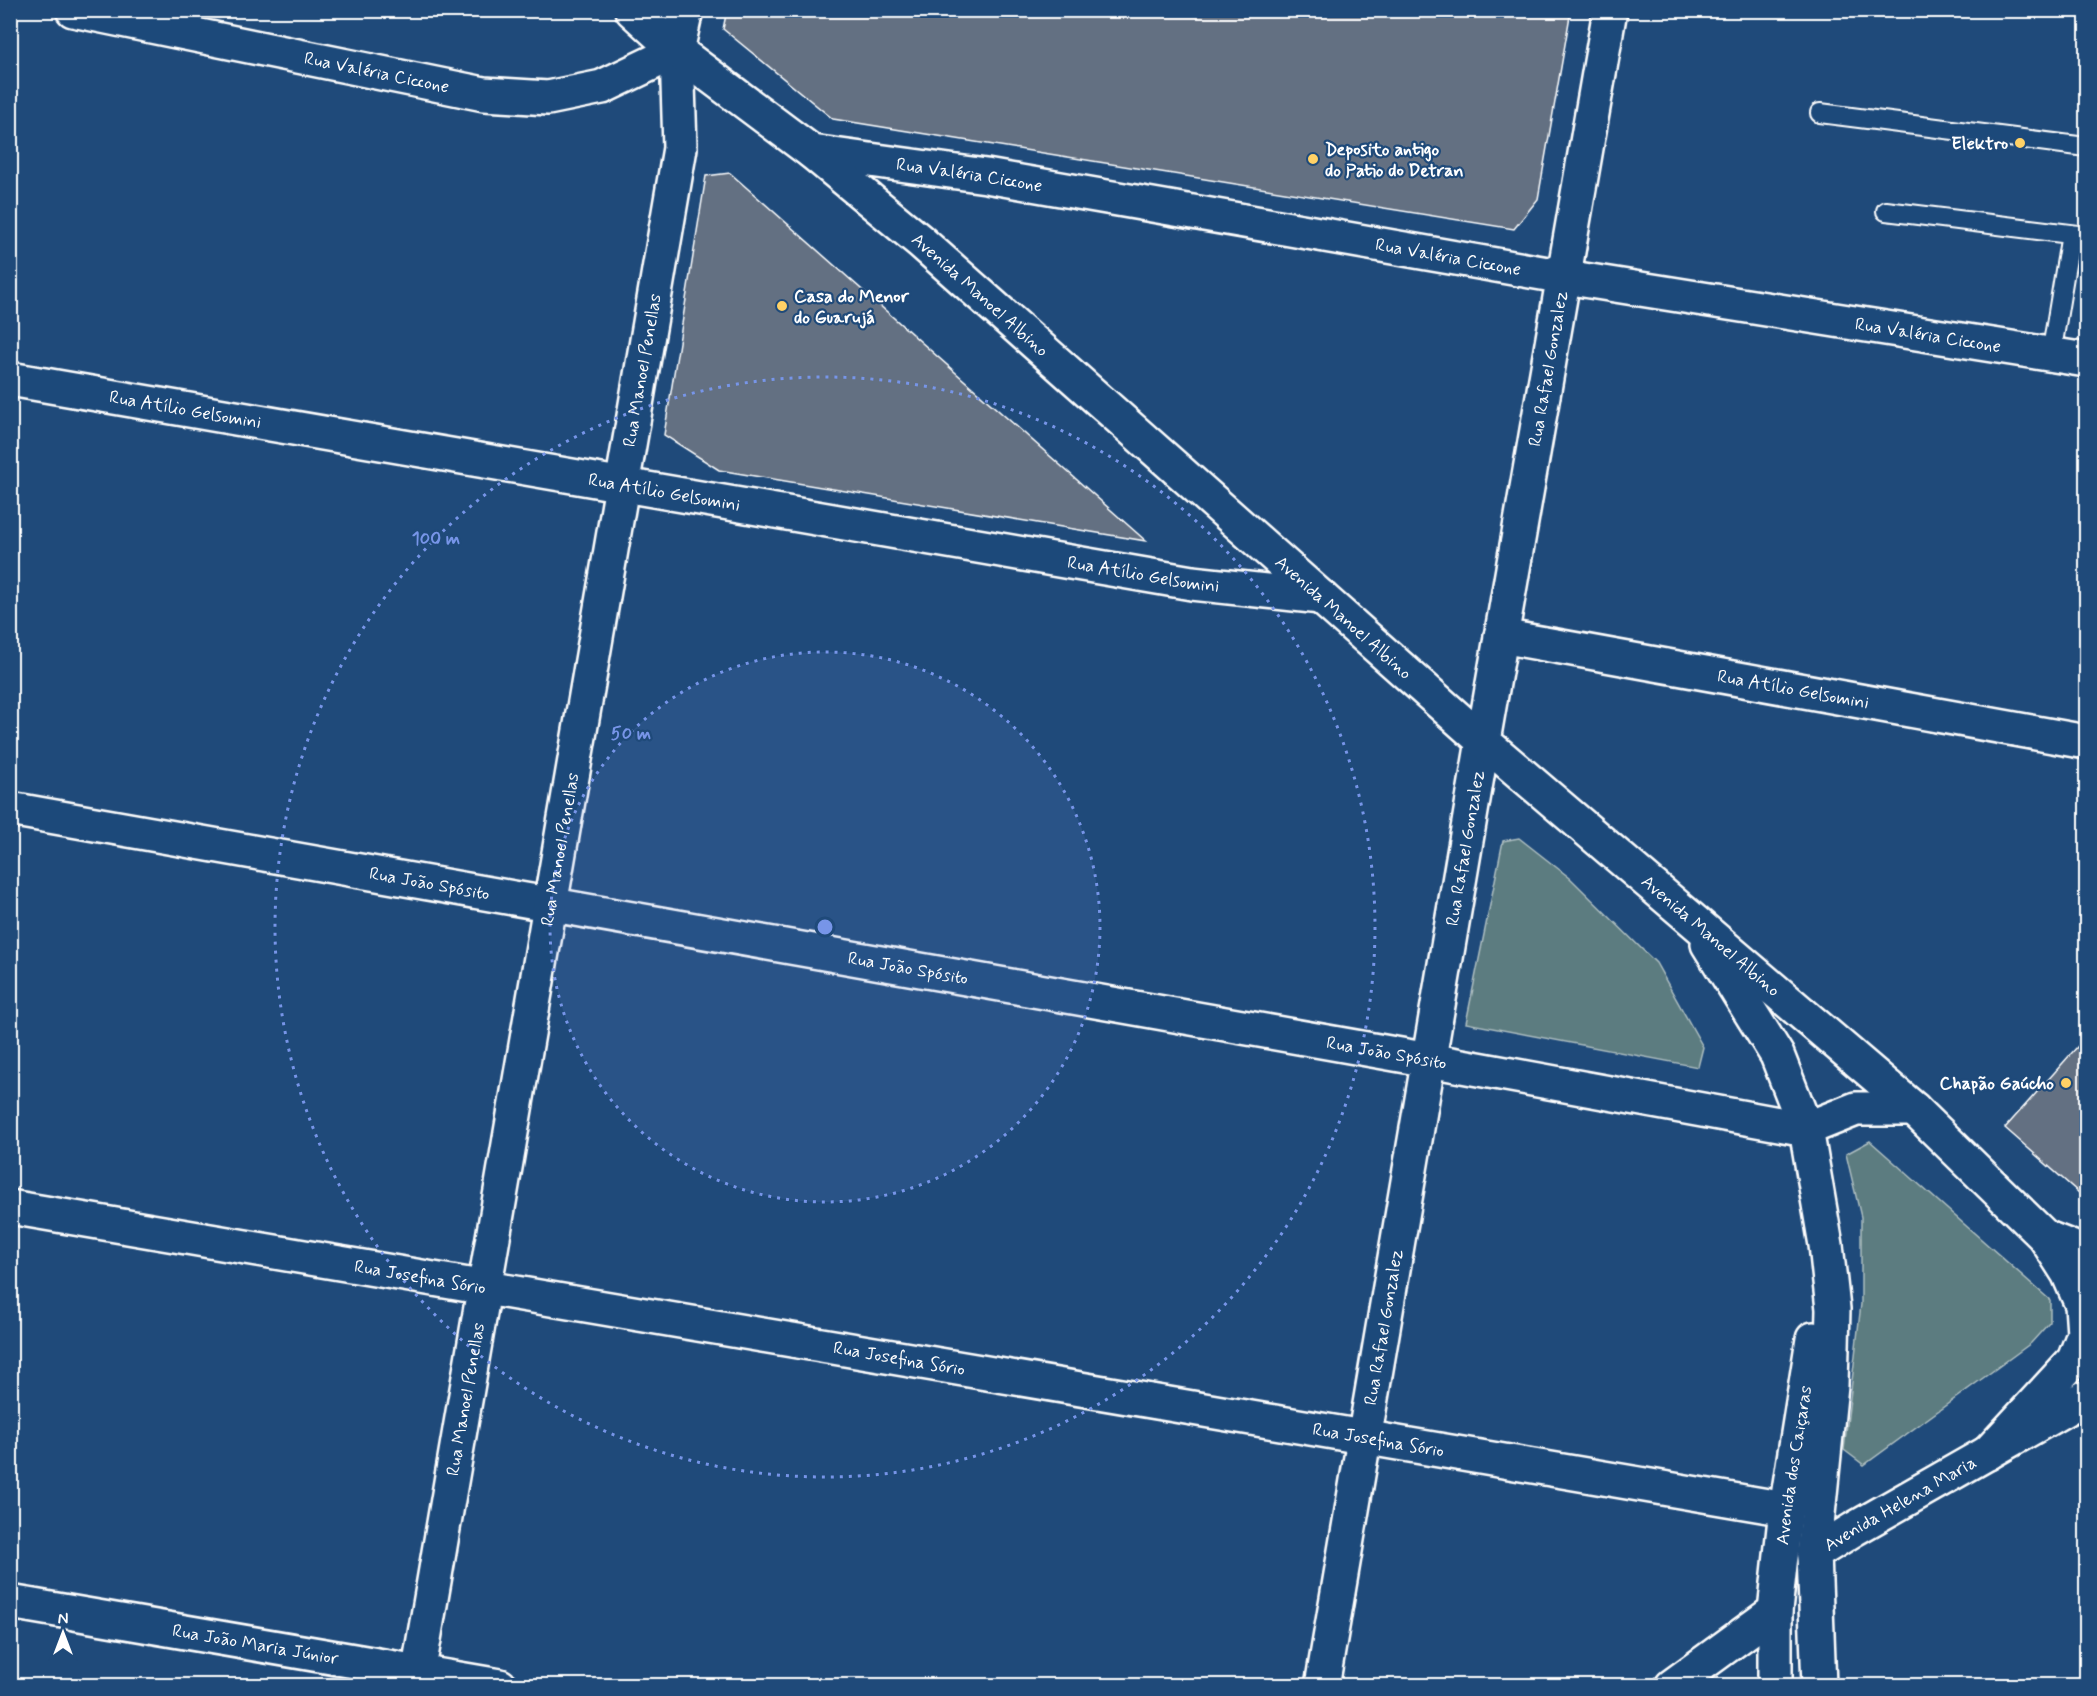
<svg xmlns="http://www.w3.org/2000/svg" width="2097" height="1696" font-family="Mynerve,sans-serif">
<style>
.green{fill:#5c7c80;stroke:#aebec0;stroke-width:1.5}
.building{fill:#637082;stroke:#fff;stroke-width:1.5}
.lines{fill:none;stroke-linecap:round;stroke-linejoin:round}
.lane-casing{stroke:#fff;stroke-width:22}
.street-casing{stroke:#fff;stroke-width:38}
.secondary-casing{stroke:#fff;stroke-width:38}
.lane{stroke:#1f4a7a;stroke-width:18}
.street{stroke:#1f4a7a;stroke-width:33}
.secondary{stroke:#1f4a7a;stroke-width:33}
.ring{fill:none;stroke:#7795e8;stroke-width:3;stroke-dasharray:3 6}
.poi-dot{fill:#ffd166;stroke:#1f4a7a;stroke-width:2}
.labels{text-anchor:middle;stroke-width:4.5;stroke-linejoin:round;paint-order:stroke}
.street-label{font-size:18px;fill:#fff;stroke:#1f4a7a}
.poi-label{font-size:18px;font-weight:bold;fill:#fff;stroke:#1f4a7a;text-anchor:end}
.centre{fill:#7795e8;stroke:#1f4a7a;stroke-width:3}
.ring-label{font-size:18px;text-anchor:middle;font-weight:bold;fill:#7795e8;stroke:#1f4a7a;stroke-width:4.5;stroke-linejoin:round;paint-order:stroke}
</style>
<rect width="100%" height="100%" fill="#1f4a7a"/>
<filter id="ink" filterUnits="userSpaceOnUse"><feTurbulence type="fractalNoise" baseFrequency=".0167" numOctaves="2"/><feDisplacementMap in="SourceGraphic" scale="12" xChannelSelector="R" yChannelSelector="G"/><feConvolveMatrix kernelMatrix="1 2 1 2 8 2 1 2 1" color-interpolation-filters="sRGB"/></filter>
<g filter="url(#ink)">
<path class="green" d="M1519 838 1570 878 1656 963 1703 1047 1698 1067 1466 1023 1503 841Z
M1870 1141 2050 1300V1322L2031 1343 1864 1465 1844 1450 1861 1304V1217L1846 1154Z"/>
<path class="building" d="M727 10H1571L1538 199 1514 229 833 119 723 29Z
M730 173 1146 541 719 470 664 435 706 176Z
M2086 1037V1199L2005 1128Z"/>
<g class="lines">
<defs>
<path id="lane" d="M1820 113 2086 147
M1886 211 2086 236
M2051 355 2071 234"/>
<g id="street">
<path id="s1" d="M73 10 484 94 548 98 602 87 677 51"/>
<path id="s2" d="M812 152 986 176 1565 277 2086 360"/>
<path id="s3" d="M10 379 1192 583 1321 597"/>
<path id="s4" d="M1501 636 2086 742"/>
<path id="s5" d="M10 809 1429 1060 1806 1129"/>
<path id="s6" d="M10 1207 1786 1509"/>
<path id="s7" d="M10 1602 500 1686"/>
<path id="s8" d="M416 1686 680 148 677 51 686 10"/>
<path id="s9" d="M1322 1686 1483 741"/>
<path d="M1672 1686 1775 1611"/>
</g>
<g id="secondary">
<path id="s10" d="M632 10 677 51 812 152 920 241 1483 741 1914 1109 2045 1237 2068 1273 2082 1305 2084 1334 2074 1360 1988 1453"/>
<path id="s11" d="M1483 741 1610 10"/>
<path d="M1708 944 1777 1055 1806 1129 1826 1245 1833 1309 1831 1385 1814 1554 1819 1686"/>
<path d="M1806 1129 1856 1109H1914"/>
<path d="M2045 1237 2086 1253"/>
<path id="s12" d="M1814 1554 1854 1529 2086 1397"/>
<path id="s13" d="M1775 1686V1611L1786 1509 1813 1339"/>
</g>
</defs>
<use href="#lane" class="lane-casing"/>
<use href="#street" class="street-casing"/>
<use href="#secondary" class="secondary-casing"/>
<use href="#lane" class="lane"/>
<use href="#street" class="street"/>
<use href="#secondary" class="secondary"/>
</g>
</g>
<circle cx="825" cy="927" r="275" fill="#7795e8" fill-opacity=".12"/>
<g class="ring">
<circle cx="825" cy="927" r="275"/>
<circle cx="825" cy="927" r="550"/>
</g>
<g class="poi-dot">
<circle cx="2020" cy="143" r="6"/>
<circle cx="1313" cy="159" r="6"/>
<circle cx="782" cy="306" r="6"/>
<circle cx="2066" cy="1083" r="6"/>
</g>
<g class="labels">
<g class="street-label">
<text dy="6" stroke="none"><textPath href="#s1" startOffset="310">Rua Valéria Ciccone</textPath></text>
<text dy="6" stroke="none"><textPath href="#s2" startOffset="159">Rua Valéria Ciccone</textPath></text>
<text dy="6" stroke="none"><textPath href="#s2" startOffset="645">Rua Valéria Ciccone</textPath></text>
<text dy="6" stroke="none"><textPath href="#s10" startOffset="450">Avenida Manoel Albino</textPath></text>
<text dy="6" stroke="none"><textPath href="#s2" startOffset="1131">Rua Valéria Ciccone</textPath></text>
<text dy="6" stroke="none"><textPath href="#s11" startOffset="378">Rua Rafael Gonzalez</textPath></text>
<text dy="6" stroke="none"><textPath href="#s8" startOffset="1335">Rua Manoel Penellas</textPath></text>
<text dy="6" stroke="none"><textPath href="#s3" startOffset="178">Rua Atílio Gelsomini</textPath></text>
<text dy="6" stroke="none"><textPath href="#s3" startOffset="664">Rua Atílio Gelsomini</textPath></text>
<text dy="6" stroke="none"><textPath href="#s3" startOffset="1150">Rua Atílio Gelsomini</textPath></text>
<text dy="6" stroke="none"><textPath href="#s10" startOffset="936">Avenida Manoel Albino</textPath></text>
<text dy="6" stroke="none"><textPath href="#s4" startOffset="297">Rua Atílio Gelsomini</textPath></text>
<text dy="6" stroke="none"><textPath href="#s9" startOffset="850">Rua Rafael Gonzalez</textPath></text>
<text dy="6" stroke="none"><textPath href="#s8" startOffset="849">Rua Manoel Penellas</textPath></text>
<text dy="6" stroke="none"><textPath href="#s5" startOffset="426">Rua João Spósito</textPath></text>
<text dy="6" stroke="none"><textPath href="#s10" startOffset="1422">Avenida Manoel Albino</textPath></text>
<text dy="6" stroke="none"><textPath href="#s5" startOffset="912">Rua João Spósito</textPath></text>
<text dy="6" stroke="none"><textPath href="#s5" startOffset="1398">Rua João Spósito</textPath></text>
<text dy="6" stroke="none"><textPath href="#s6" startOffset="416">Rua Josefina Sório</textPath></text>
<text dy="6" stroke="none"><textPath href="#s9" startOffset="364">Rua Rafael Gonzalez</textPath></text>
<text dy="6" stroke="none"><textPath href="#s6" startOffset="902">Rua Josefina Sório</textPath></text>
<text dy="6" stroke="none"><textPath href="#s8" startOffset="291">Rua Manoel Penellas</textPath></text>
<text dy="6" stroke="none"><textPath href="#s6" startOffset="1388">Rua Josefina Sório</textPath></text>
<text dy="6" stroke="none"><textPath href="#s13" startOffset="222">Avenida dos Caiçaras</textPath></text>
<text dy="6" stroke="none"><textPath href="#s12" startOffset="100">Avenida Helena Maria</textPath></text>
<text dy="6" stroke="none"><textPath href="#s7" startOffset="249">Rua João Maria Júnior</textPath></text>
</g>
<g class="poi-label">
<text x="2008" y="149">Elektro</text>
<text x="1325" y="155" text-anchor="start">Deposito antigo<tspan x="1325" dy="21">do Patio do Detran</tspan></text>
<text x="794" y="302" text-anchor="start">Casa do Menor<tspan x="794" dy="21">do Guarujá</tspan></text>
<text x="2054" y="1089">Chapão Gaúcho</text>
</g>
</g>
<circle cx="825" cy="927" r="9" class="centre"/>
<g class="ring-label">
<text x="436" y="544">100 m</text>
<text x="631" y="739">50 m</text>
</g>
<rect width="2097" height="1696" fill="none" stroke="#1f4a7a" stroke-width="36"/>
<rect x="18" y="18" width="2061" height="1660" fill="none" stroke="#fff" stroke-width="2" filter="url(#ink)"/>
<g transform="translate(63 1633)" stroke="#1f4a7a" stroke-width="4.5" paint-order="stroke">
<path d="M0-4.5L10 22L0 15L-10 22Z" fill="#ffffff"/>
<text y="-9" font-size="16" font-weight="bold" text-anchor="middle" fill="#ffffff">N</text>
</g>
</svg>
